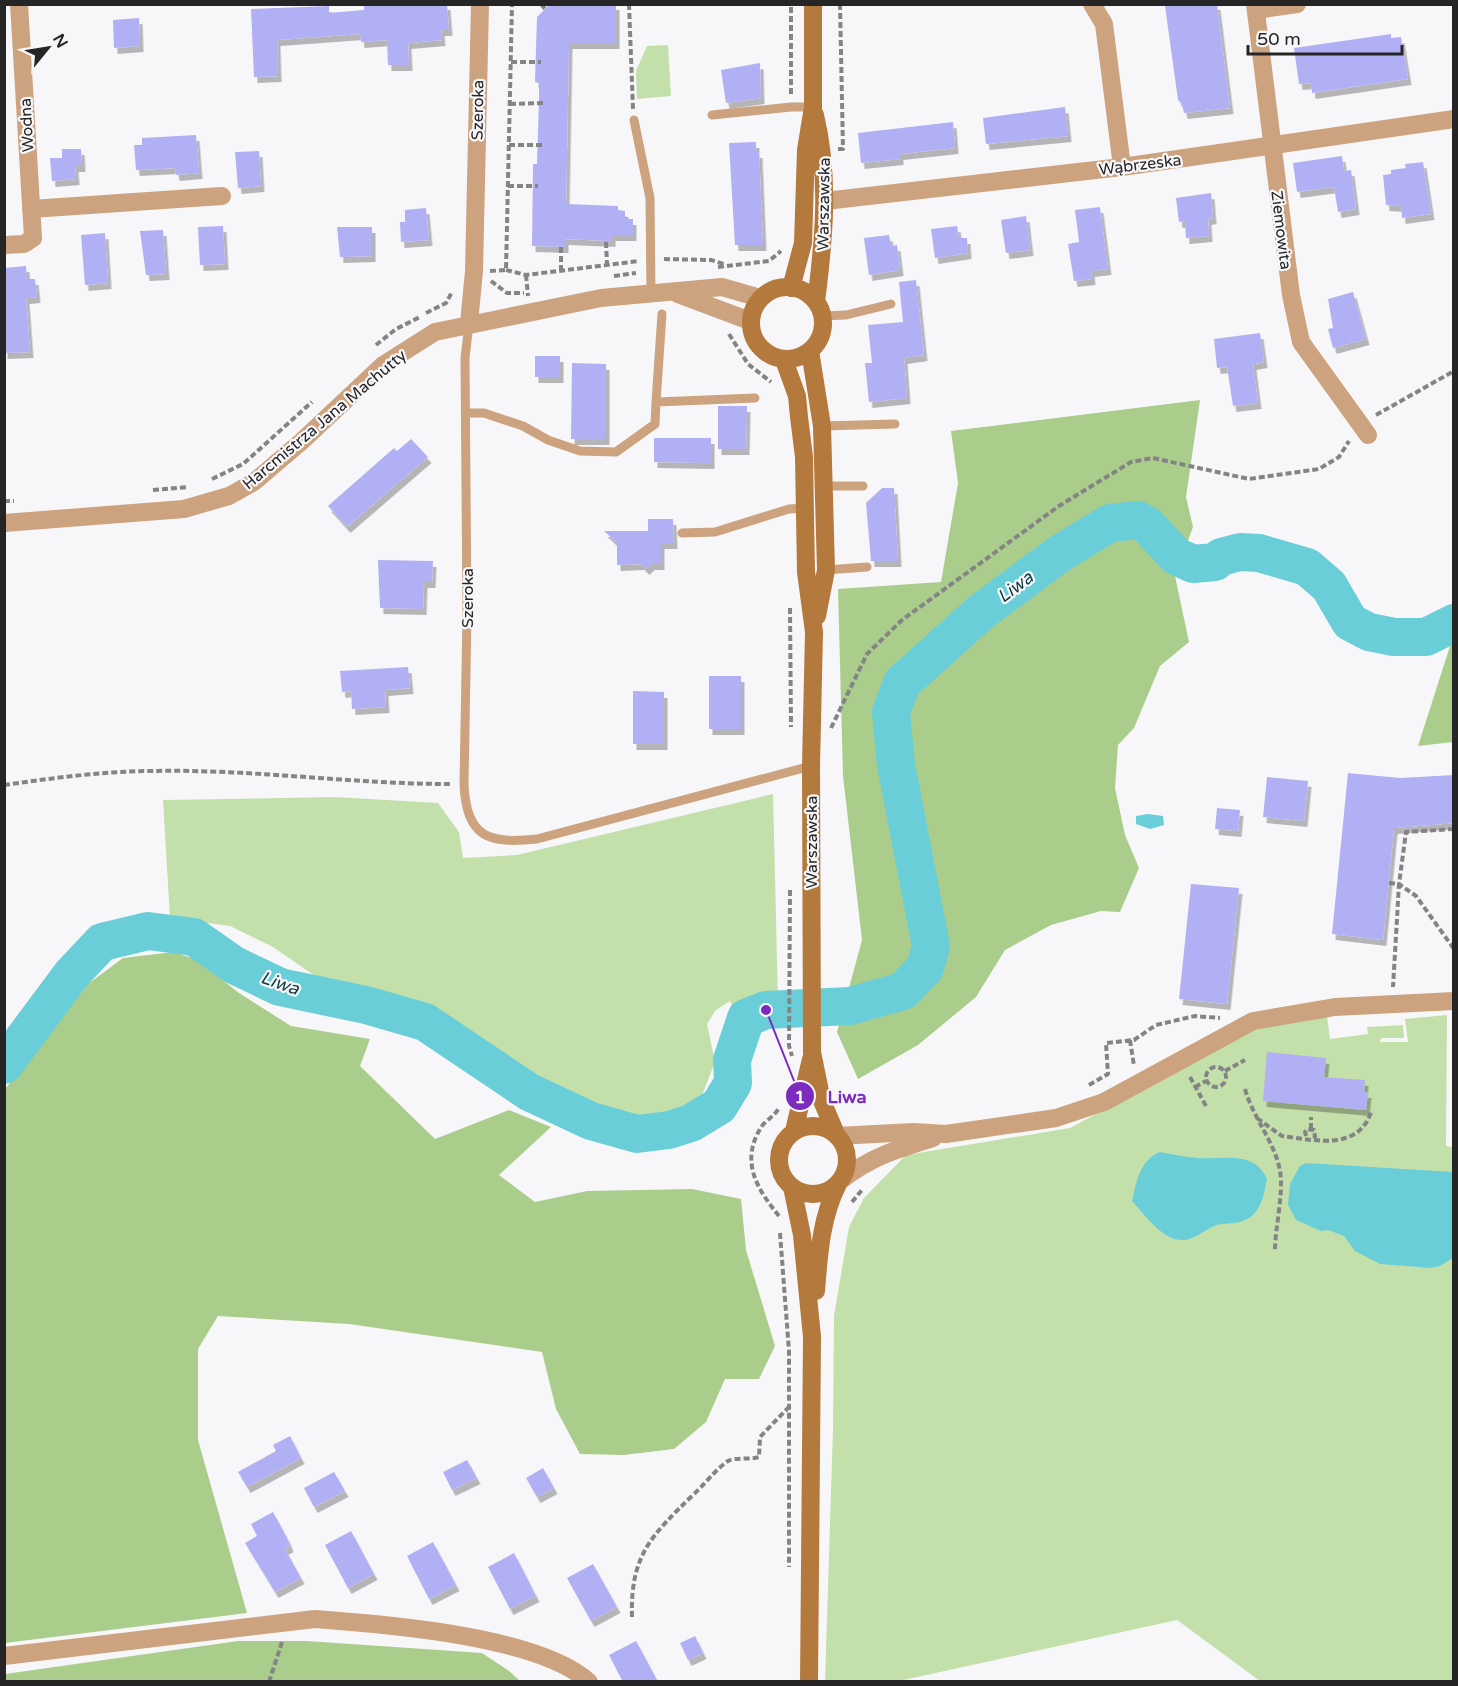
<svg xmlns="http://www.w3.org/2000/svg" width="1458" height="1686" font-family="'Varela Round',sans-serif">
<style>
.green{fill:#c3e0ab}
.forest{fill:#aacd8c}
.water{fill:#6aced9}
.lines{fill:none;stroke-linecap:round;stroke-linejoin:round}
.river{stroke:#6aced9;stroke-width:38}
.building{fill:#b2b0f4;filter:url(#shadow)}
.path{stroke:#848485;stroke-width:4;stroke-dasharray:6 3;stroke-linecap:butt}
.lane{stroke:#cca37e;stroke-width:9}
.street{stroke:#cca37e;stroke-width:18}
.secondary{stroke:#b3793d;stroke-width:18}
.labels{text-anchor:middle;stroke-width:4.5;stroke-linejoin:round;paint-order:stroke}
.street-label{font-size:16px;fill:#252526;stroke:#f7f7f9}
.water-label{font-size:18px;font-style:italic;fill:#0f3f44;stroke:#f7f7f9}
.leader{fill:none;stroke:#7b2cbf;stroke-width:2}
.callout-dot{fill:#7b2cbf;stroke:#f7f7f9;stroke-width:2}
.mark-label{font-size:18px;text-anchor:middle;font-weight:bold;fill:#fff}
.callout-label{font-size:18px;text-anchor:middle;font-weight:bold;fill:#7b2cbf;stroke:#f7f7f9;stroke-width:4.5;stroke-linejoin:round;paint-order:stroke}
</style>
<defs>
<filter id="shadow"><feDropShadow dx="3.5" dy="6" stdDeviation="0" flood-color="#0004"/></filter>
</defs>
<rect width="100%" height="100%" fill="#f7f7f9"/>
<path class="green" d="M668 45 671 96 637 99 636 71 647 46Z
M773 794 778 1002 746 1008 736 1014 730 1001 716 1010 707 1024 715 1062 699 1103 642 1124 577 1106 462 1038 434 1013 389 996 315 976 273 947 230 926 170 918 163 800 335 797 438 803 459 832 463 858 517 855Z
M1447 1015 1446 1146 1454 1147 1453 1681H1260L1177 1620 899 1681 825 1682 833 1429 834 1316 849 1227 864 1198 906 1155 1070 1128 1265 1024 1327 1016 1330 1039 1368 1034 1367 1027 1403 1025 1404 1038H1381L1380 1042H1408L1405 1019Z"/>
<path class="forest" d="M1200 400 1186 497 1193 527 1175 576 1189 642 1160 666 1134 728 1118 745 1115 788 1125 835 1139 868 1120 912 1101 911 1051 925 1005 950 976 997 918 1045 858 1079 837 1032 862 940 843 776 838 589 941 582 958 483 951 431Z
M1453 643V742L1418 746 1450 646Z
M174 952 197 960 239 993 291 1026 370 1039 360 1066 435 1139 509 1110 551 1127 499 1175 535 1202 587 1191 692 1189 741 1199 746 1250 775 1346 759 1379H725L706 1422 674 1449 624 1455 580 1454 556 1409 542 1352 349 1324 218 1316 198 1349V1440L247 1613 5 1643V1089L88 984 123 958Z
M238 1641H307L482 1653 509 1671 520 1681H5V1674Z"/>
<path class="water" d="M1148 814 1163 816 1164 825 1150 829 1136 824V816Z
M1160 1152C1172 1154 1185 1157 1198 1158 1223 1160 1254 1150 1267 1179 1263 1199 1260 1220 1234 1223 1226 1224 1220 1223 1212 1227 1203 1231 1192 1241 1182 1240 1162 1240 1145 1215 1132 1201 1137 1181 1139 1161 1160 1152Z
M1306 1163 1453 1172V1258L1440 1266 1431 1268 1380 1264 1355 1251 1344 1236 1328 1230 1321 1231 1296 1220 1288 1205 1290 1184 1300 1166Z"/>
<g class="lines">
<path class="river" d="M4 1065 71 975 102 942 148 931 194 937 234 965 280 987 366 1005 425 1022 529 1092 591 1121 637 1134 669 1130 691 1123 719 1106 733 1083 732 1060 746 1018 766 1010 850 1006 903 991 925 968 931 946 896 765 891 712 902 683 981 612 1059 554 1110 523 1138 520 1148 526 1176 556 1193 564 1215 562 1221 557 1240 552 1259 553 1307 567 1329 586 1350 622 1369 632 1394 637H1426L1454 623"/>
</g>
<path class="building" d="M364 4H447L449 30H441L442 40 408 43 409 65H388L387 40 361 42 360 34 277 40 278 76 254 77 251 9 329 6V13L364 10Z
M550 4H616V43H569L566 204 618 206V210L625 211V219H633V235H612V241L565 239V247L532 246 533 164H537L539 99V83L535 82 537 17Z
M1217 4 1230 108 1184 113 1182 104 1178 100 1165 6Z
M139 18 140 46 114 48 113 20Z
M1391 34V38L1401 37 1408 79 1312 93 1311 83 1299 84 1294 48Z
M760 63 761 98 726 103 721 70Z
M1065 107 1068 136 986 144 983 118Z
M953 122 955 148 900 154V159L861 163 858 133Z
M196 135 199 173 176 175 175 168 136 170 134 145H142V138Z
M756 142V152H759L763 245H735L729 143Z
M62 149H81L82 166H75L76 179 52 181 50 158H62Z
M259 151 261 186 238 188 235 152Z
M1342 156 1344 171 1351 170 1356 209 1338 212 1334 187 1297 192 1293 163Z
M1423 162 1431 214 1402 218 1401 206 1386 205 1383 175 1391 174V170L1406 168 1405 164Z
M1211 193 1213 218 1208 219 1209 236 1186 238 1185 221 1179 222 1176 198Z
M1100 207 1108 269 1091 271 1092 279 1074 281 1068 244 1079 242 1075 210Z
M426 208 429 240 401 242 400 222H405V210Z
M1026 216 1030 250 1006 253 1001 220Z
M223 226 225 264 200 265 198 227Z
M957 226 959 238H967L968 253 935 258 931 229Z
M337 227H372V256L340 257Z
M163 230 166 274 146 275 140 231Z
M105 233 108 283 85 285 81 235Z
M889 235 891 246 897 245 900 270 869 275 864 238Z
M26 266 27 279H35L37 297 26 298 30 352 4 353V268Z
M916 280 924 355 904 358 907 398 869 402 865 363H872L868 325 903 322 899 282Z
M1353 292 1366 339 1333 348 1328 329 1333 328 1328 299Z
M1260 333 1264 362 1253 364 1258 403 1233 406 1227 367 1217 368 1214 339Z
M535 356H560V377H535Z
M572 363 606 364V439H571Z
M718 406H747L746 449H718Z
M654 438H711V463L654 462Z
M411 439 428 457 347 527 328 506 394 448 397 451Z
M882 488H894L898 561H871L866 503Z
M648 519H673L674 543H661V564H651L646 569 641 564 617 565V543L604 531H648Z
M378 560 433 561 432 582H424L423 609 380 608Z
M408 667 410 688 385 690 386 707 352 709 351 691 342 692 340 671Z
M709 676H741V729H709Z
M633 691 664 692V744H633Z
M1348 773 1400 778 1454 775V823L1394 828 1383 940 1332 934Z
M1267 777 1308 781 1304 821 1263 817Z
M1217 808 1240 810 1238 831 1215 829Z
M1191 884 1239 888 1227 1004 1179 999Z
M1267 1052 1326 1058 1324 1077 1365 1080 1364 1092H1368L1366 1110 1263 1101Z
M290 1436 301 1458 247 1487 238 1472 276 1451 273 1445Z
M467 1460 477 1478 452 1490 443 1472Z
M543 1468 554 1488 537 1497 526 1478Z
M334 1472 345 1491 314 1507 304 1488Z
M273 1512 287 1538 290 1546 285 1549 301 1578 275 1592 245 1543 257 1536 251 1524Z
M351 1531 374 1574 348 1588 325 1545Z
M433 1542 456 1585 429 1599 407 1556Z
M514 1553 536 1596 510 1609 488 1567Z
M593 1564 617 1607 591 1621 567 1578Z
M695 1636 703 1653 688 1660 680 1643Z
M636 1641 658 1682H623L609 1655Z"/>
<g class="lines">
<path class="path" d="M541 4 546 10
M629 4 633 109
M511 62H541
M791 94V4
M510 104 544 103
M509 145H543
M838 149H843L840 4
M508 186H538
M606 242 607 265
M664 259 711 260 724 264
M718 267 769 261 781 251
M506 270 526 275 639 261
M490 271 506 270 512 4
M561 271V247
M526 275 528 296
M614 276 636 273
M491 281 507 293H524
M426 313 446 303 452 292
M729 334 748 364 771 382
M376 345 396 329 420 317
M1376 415 1454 371
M212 479 243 464 312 402
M153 490 188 487
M4 501H14
M790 608 791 727
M831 728 867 654 902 620 1059 506 1131 462 1153 458 1249 479 1319 469 1339 457 1349 441
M4 785C54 778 104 771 154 771 253 769 351 784 450 784
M1454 829 1406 832 1399 884 1416 896 1454 949
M1389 883 1399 884 1393 987
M790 890 789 1046 792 1056
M1130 1040 1134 1066
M1206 1077a10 10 0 1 1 20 0a10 10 0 1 1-20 0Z
M1225 1071 1245 1060
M1190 1077 1206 1106
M1089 1085 1108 1074 1106 1043 1134 1040 1156 1025 1195 1016 1220 1018
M1195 1087 1206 1081
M1245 1089C1253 1118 1275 1142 1280 1171 1284 1192 1275 1228 1275 1251
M1257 1118 1282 1136 1311 1140 1315 1137 1314 1130 1307 1129 1305 1132 1307 1140
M1311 1129V1117
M1314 1140C1338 1143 1363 1138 1371 1112
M852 1202 862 1190
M779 1216C758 1190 740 1163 760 1129 764 1121 774 1117 779 1108
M780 1233 789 1351V1567
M632 1617C630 1555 652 1535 694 1494 705 1484 715 1470 728 1461 735 1457 750 1460 759 1457L760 1437 788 1408
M269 1682 282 1642"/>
<path class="lane" d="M712 115 791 107H813
M634 120 650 198 651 293
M822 316 846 315 891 304
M469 324 465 358 467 615 464 784C466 838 489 844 537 839L811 766
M656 402 662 314
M466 413H484L523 426 548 440 580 451 616 452 655 424 656 402 755 398
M822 426 895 424
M824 486H863
M682 533 715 532 789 509 805 508
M826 570 867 567"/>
<path class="street" d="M1092 4 1104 24 1122 167
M1255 4 1291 295 1301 342 1368 435
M1256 10 1297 4
M825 201 1122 167 1454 119
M31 209 222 196
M4 245 24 244 33 238 19 4
M678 294 750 321
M469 323 474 271 480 4
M4 523 184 509 229 496 254 482 302 441 383 365 435 332 601 298 722 287 760 298
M837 1136 913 1132 946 1134 1056 1118 1104 1102 1253 1021 1335 1007 1454 1001
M840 1181C870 1157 897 1149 933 1138
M4 1656 315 1619C384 1624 539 1636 589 1682"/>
<path class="secondary" d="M815 115C830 177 824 239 816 302
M751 323a36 36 0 1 1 72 0a36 36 0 1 1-72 0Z
M791 288 803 243 806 150 813 107V4
M810 351 822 426 826 570 817 616
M784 360 797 396 799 417 804 457 806 572 814 632 811 766 812 1052 822 1101 837 1136
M779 1160a34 34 0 1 1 68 0a34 34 0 1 1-68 0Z
M794 1131 811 1059
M792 1187 802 1235 812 1337 809 1682
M816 1291C819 1253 821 1218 838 1184"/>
</g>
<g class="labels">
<g class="street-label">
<text transform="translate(477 110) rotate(-89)" y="6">Szeroka</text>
<text transform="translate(26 125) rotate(-93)" y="6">Wodna</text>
<text transform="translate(1140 164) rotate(-7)" y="6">Wąbrzeska</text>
<text transform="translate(823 204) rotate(-89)" y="6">Warszawska</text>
<text transform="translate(1282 230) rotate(83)" y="6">Ziemowita</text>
<text transform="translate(324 419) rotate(-40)" y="6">Harcmistrza Jana Machutty</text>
<text transform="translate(467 598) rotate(-90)" y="6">Szeroka</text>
<text transform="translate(811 842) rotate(-90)" y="6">Warszawska</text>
</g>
<g class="water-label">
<text transform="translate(1015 587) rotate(-37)" y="6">Liwa</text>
<text transform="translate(280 983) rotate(19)" y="6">Liwa</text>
</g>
</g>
<path class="leader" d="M766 1010L800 1096"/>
<g class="callout-dot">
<circle cx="766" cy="1010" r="6"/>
<circle cx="800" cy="1096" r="15"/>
</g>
<g class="mark-label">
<text x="800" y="1103">1</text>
</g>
<g class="callout-label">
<text x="847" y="1103">Liwa</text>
</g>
<rect width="1458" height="1686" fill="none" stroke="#252526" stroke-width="12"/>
<g transform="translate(48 48) rotate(60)" stroke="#f7f7f9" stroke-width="4.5" paint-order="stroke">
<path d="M0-4.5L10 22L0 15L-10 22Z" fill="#252526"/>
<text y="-9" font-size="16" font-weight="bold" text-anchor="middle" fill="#252526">N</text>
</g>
<path d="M1248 45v9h154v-9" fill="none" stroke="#252526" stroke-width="3"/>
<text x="1257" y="45" font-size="18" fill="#252526" stroke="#f7f7f9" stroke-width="4.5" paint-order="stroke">50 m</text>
</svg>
